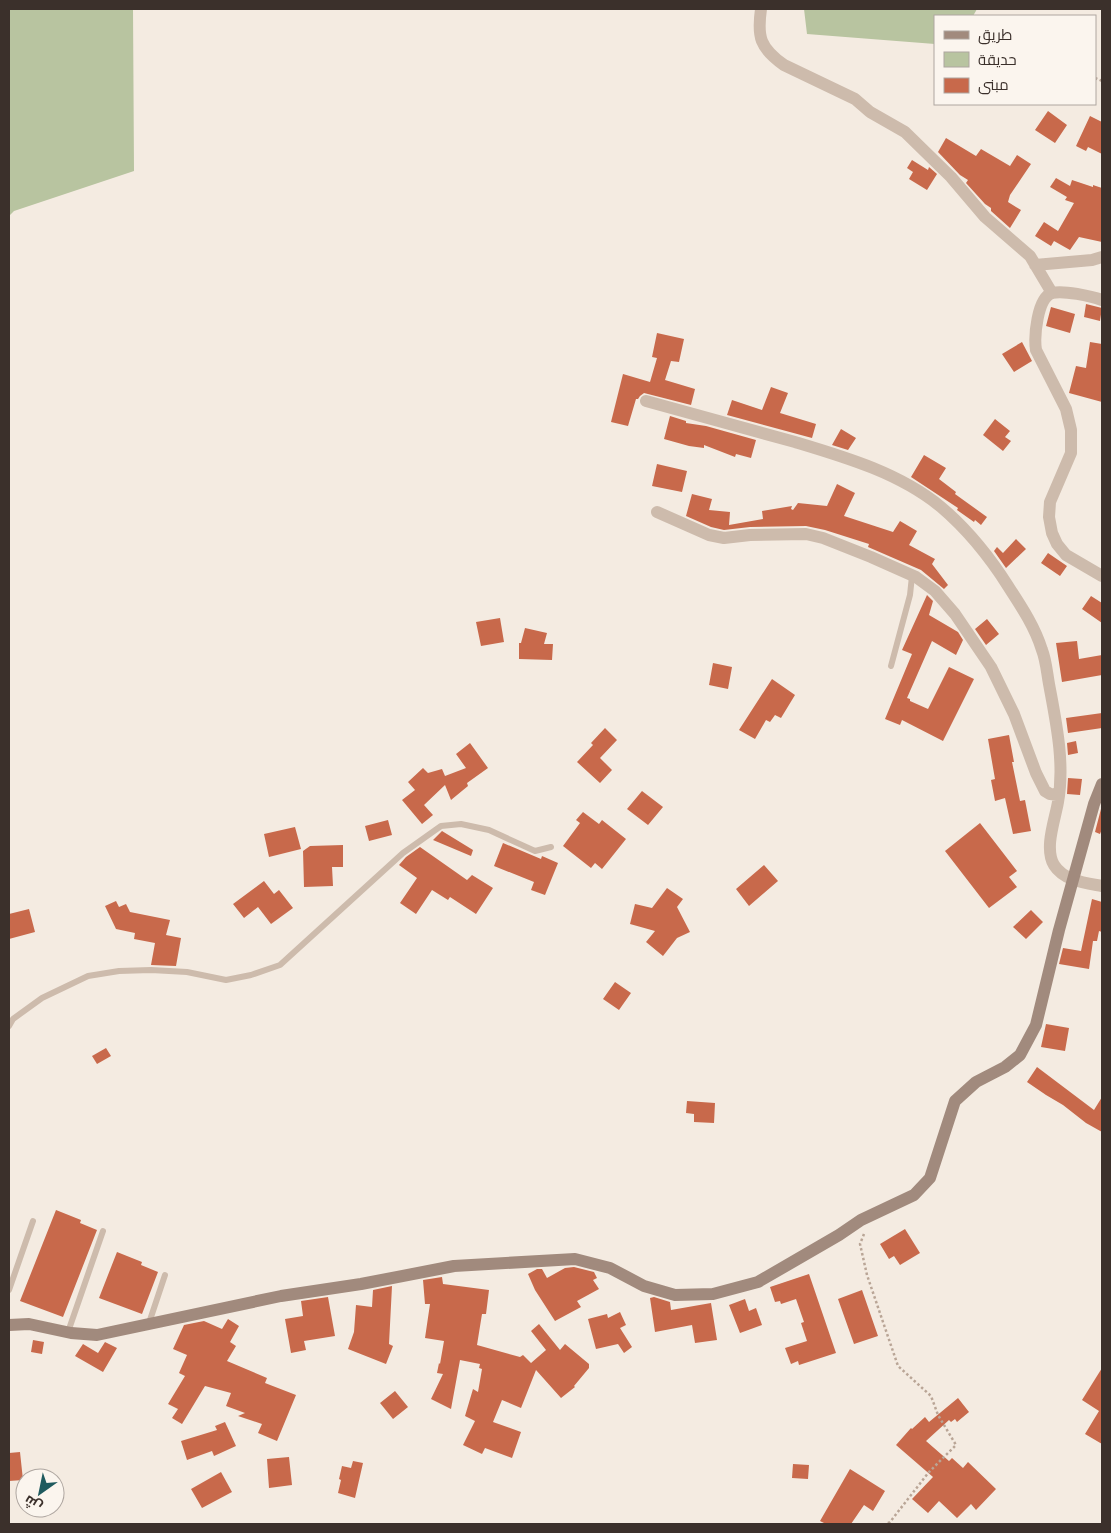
<svg xmlns="http://www.w3.org/2000/svg" width="1111" height="1533" font-family="'Fira Sans Condensed',Cairo,sans-serif">
<style>
.green{fill:#b8c4a0}
.building{fill:#c8694b}
.lines{fill:none;stroke-linecap:round;stroke-linejoin:round}
.path{stroke:#b9a596;stroke-width:2.5;stroke-dasharray:2.5 2.5;stroke-linecap:butt}
.lane{stroke:#cdbbac;stroke-width:6}
.street{stroke:#cdbbac;stroke-width:12}
.secondary{stroke:#a18a7d;stroke-width:12}
</style>
<rect width="100%" height="100%" fill="#f4ebe1"/>
<path class="green" d="M9 9H133L134 171 14 211 9 216Z
M804 9H977L973 16H935V44L807 34Z"/>
<path class="building" d="M1048 111 1067 125 1055 143 1035 130Z
M1090 116 1102 122V154L1088 147 1086 151 1076 146Z
M946 138 976 156 981 149 1010 166 1017 155 1031 164 1010 195 1008 202 1021 210 1010 228 991 211V208L985 204 966 183 968 180 960 175 938 152Z
M912 160 928 170 929 167 937 174 927 190 909 179 913 172 907 168Z
M1056 178 1070 186 1072 180 1093 187V185L1102 188V242L1079 237 1070 250 1054 241 1051 246 1035 236 1044 222 1058 231 1074 203 1065 200 1067 197 1050 187Z
M1086 304 1102 308 1100 321 1084 317Z
M1051 307 1075 314 1070 333 1046 326Z
M657 333 684 339 679 362 671 361 665 380 695 389 691 405 644 393 640 396 638 399H636L628 426 611 422 623 374 650 382 657 358 652 357Z
M1022 342 1032 361 1014 372 1002 354Z
M1090 342 1102 344V402L1069 393 1076 366 1086 368Z
M771 387 788 393 780 413 816 424 812 438 727 415 732 400 762 410Z
M670 416 686 421V423L706 426 756 440 751 458 736 454 735 457 704 445V448L689 446 664 439Z
M995 419 1010 431 1005 437 1011 441 1003 451 983 435Z
M841 429 856 438 848 450 832 445Z
M924 455 946 468 939 479 956 492 955 494 987 517 981 525 975 520 974 522 957 510 958 508 911 477Z
M657 464 687 471 682 492 652 486Z
M837 484 855 493 844 516 893 532 900 521 917 531 909 545 935 559 932 564 948 585 944 589 921 570 868 547 869 544 825 530 806 526 750 527 724 530 711 527 686 516 692 494 712 499 709 510 730 512 729 525 763 519 762 511 792 506 791 509 793 510 798 503 827 506Z
M1016 539 1026 549 1006 568 994 551 997 547 1003 553Z
M1048 553 1067 566 1060 576 1041 563Z
M927 595 933 601 929 615 958 632 963 640 956 655 932 641 907 698 910 699V701L928 709 949 667 974 679 943 741 902 720 900 725 885 719 912 654 902 650Z
M1091 596 1102 603V623L1082 609Z
M500 618 504 642 481 646 476 622Z
M987 619 999 634 986 645 975 629Z
M525 628 547 633 544 644H553L552 660 519 659V643H521Z
M1077 641 1079 659 1102 655V675L1062 682 1056 643Z
M713 663 732 667 728 689 709 685Z
M772 679 795 695 781 718 775 715 770 722 766 720 755 739 739 730Z
M1102 713V728L1068 733 1066 718Z
M605 728 617 740 600 758 612 770 600 783 577 762 593 745 591 743Z
M1009 735 1014 762H1012L1020 801 1025 800 1031 831 1013 834 1005 798 995 801 991 780 995 779 988 739Z
M1076 741 1078 753 1068 755 1067 743Z
M470 743 488 768 467 783 468 786 451 800 445 785 424 805 433 815 422 824 402 800 415 790 408 782 423 768 428 773 442 769 445 776 466 768 456 754Z
M1068 778 1082 779 1080 795 1067 794Z
M642 791 663 807 648 825 627 809Z
M1102 805V829L1100 834 1095 832Z
M583 812 599 824 602 820 626 839 602 869 595 863 591 868 563 846 580 823 576 820Z
M388 820 392 835 369 841 365 826Z
M980 823 1017 871 1009 877 1017 887 989 908 945 851Z
M295 827 301 849 269 857 264 834Z
M442 831 473 850 471 856 433 840Z
M503 843 541 859 542 856 558 863 545 895 531 890 534 882 494 866Z
M343 845V867H332L333 886 304 887 303 851 310 846Z
M420 847 467 880 472 875 493 888 476 914 450 897 448 900 432 890 416 914 400 903 417 878 399 865 406 857Z
M764 865 778 881 749 906 736 889Z
M264 881 274 894 279 890 293 908 271 924 258 907 244 918 233 904Z
M667 888 683 899 677 907 690 932 677 938 663 956 646 942 655 931 630 924 635 904 652 908Z
M1092 899 1102 902V932L1099 931 1097 941H1093L1089 969 1059 964 1063 948 1081 951Z
M116 901 119 907 126 904 130 912 170 920 166 935 181 938 176 966 151 965 155 943 134 939 135 933 116 929 105 906Z
M29 909 35 932 9 939V914Z
M1031 910 1043 922 1026 939 1013 927Z
M615 982 631 993 619 1010 603 999Z
M1046 1024 1069 1028 1065 1051 1041 1047Z
M106 1048 111 1056 97 1064 92 1056Z
M1037 1067 1094 1110 1102 1097V1132L1086 1123 1063 1105 1046 1095 1027 1082Z
M687 1101 715 1103 714 1123 694 1122V1114L686 1113Z
M56 1210 81 1220 80 1223 97 1230 63 1317 20 1301Z
M905 1229 920 1253 900 1265 894 1256 889 1259 880 1244Z
M117 1252 142 1262 141 1265 158 1272 142 1314 99 1298Z
M574 1267 594 1272 597 1278 593 1280 599 1289 577 1301 581 1307 555 1321 535 1290 528 1274 537 1269H542L547 1278 565 1268Z
M809 1274 836 1353 799 1365 798 1361 791 1364 785 1348 807 1341 801 1323 804 1322 796 1299 781 1304 780 1301 775 1302 770 1287Z
M442 1277 443 1284 489 1290 486 1314H482L477 1345 520 1357 523 1355 531 1363 546 1350 531 1331 539 1324 560 1350 565 1344 589 1364V1368L574 1386 575 1387 561 1398 536 1370 521 1408 502 1400 493 1422 521 1432 512 1458 485 1448 482 1454 463 1445 475 1421 465 1416 473 1389 478 1392 482 1369 479 1368 480 1364 460 1360 451 1409 431 1399 443 1374 437 1373 439 1363 440 1364 444 1341 425 1338 430 1304H425L423 1280Z
M392 1286 389 1344 393 1346 386 1364 348 1349 354 1332 356 1305 372 1307 373 1290Z
M862 1290 878 1336 854 1344 838 1299Z
M328 1297 335 1336 304 1341 306 1350 291 1353 285 1319 303 1316 301 1301Z
M654 1297 670 1302 671 1310 711 1303 717 1340 695 1343 692 1325 655 1332 650 1298Z
M745 1299 749 1311 756 1308 762 1325 740 1333 729 1305Z
M620 1312 626 1325 620 1328 632 1347 624 1353 618 1344 596 1349 588 1319 607 1314 608 1318Z
M228 1319 239 1326 230 1342 236 1346 227 1361 267 1378 265 1383 296 1395 277 1441 258 1433 262 1424 238 1416 245 1413 226 1406 231 1393 205 1386 182 1424 172 1418 178 1409 168 1404 185 1376 179 1373 187 1355 173 1349 184 1325 204 1321 222 1329Z
M33 1340 44 1342 42 1354 31 1352Z
M105 1342 117 1348 103 1372 75 1356 83 1344 98 1353Z
M1102 1368V1444L1085 1434 1099 1411 1082 1400Z
M395 1391 408 1407 393 1419 380 1403Z
M958 1398 969 1412 957 1422 955 1419 951 1422 949 1420 926 1441 949 1461 952 1458 963 1468 968 1462 996 1489 976 1510 971 1504 957 1518 939 1501 928 1513 912 1499 933 1477 896 1445 911 1428 912 1429 925 1417 929 1422Z
M225 1422 236 1446 214 1456 212 1451 187 1460 181 1441 217 1430 215 1426Z
M20 1452 23 1480 9 1481V1453Z
M289 1457 292 1485 269 1488 267 1459Z
M353 1461 363 1463 355 1498 338 1493 341 1480 339 1479 342 1466 351 1468Z
M793 1464 809 1465 808 1479 792 1478Z
M850 1469 885 1491 873 1511 864 1505 851 1524H826L820 1521Z
M221 1472 232 1492 202 1508 191 1489Z"/>
<g class="lines">
<path class="path" d="M1095 78 1102 81
M864 1234 860 1244 867 1275 898 1366 931 1396 938 1415 956 1445 929 1472 890 1522 886 1524"/>
<path class="lane" d="M891 666 910 595 912 576
M9 1026 13 1019 42 998 88 976 119 971 151 970 187 972 226 980 251 975 280 965 403 853 441 826 461 824 489 830 535 851 551 847
M9 1290 33 1221
M149 1323 165 1275
M68 1332 103 1231"/>
<path class="street" d="M761 9C757 37 760 48 784 65L855 99 870 112 905 132 951 177 985 217 1030 256 1052 293
M1035 265 1092 260 1102 257
M1102 300C1091 296 1063 290 1052 293 1037 298 1034 337 1036 350L1066 409 1071 430V453L1050 502 1049 517 1052 533 1057 544 1066 555 1102 576
M646 401C696 415 745 428 795 442 845 457 900 473 941 507 968 530 989 556 1008 586 1021 606 1035 627 1042 650 1046 660 1047 673 1049 684 1056 722 1065 763 1058 802 1055 820 1044 848 1054 865 1064 881 1086 883 1102 886
M657 512 709 535 724 538 750 535 806 534 823 538 871 557 916 577 935 591 955 614 991 667 1014 714 1036 773 1045 791 1050 794 1059 795"/>
<path class="secondary" d="M9 1325 29 1324 71 1333 97 1335 281 1296 361 1284 454 1266 575 1259 610 1268 644 1286 675 1295 713 1294 758 1282 839 1235 861 1220 914 1195 930 1178 955 1101 976 1082 1005 1067 1020 1055 1036 1025 1059 930 1094 804 1102 784"/>
</g>
<rect width="1111" height="1533" fill="none" stroke="#3b302b" stroke-width="20"/>
<rect x="934" y="15" width="162" height="90" fill="#fbf5ee" stroke="#aea6a0"/>
<rect x="944" y="31" width="25" height="8" fill="#a18a7d" stroke="#aea6a0"/>
<text x="978" y="40" font-size="15" fill="#3b302b">طريق</text>
<rect x="944" y="52" width="25" height="15" fill="#b8c4a0" stroke="#aea6a0"/>
<text x="978" y="65" font-size="15" fill="#3b302b">حديقة</text>
<rect x="944" y="78" width="25" height="15" fill="#c8694b" stroke="#aea6a0"/>
<text x="978" y="90" font-size="15" fill="#3b302b">مبنى</text>
<g transform="translate(40 1493) rotate(213)"><circle r="24" fill="#fbf5ee" stroke="#aea6a0"/>
<path d="M0-4L9 19L0 12L-9 19Z" fill="#1f5a5e"/>
<text y="-8" font-size="14" font-weight="bold" text-anchor="middle" fill="#3b302b">ش</text>
</g>
</svg>
